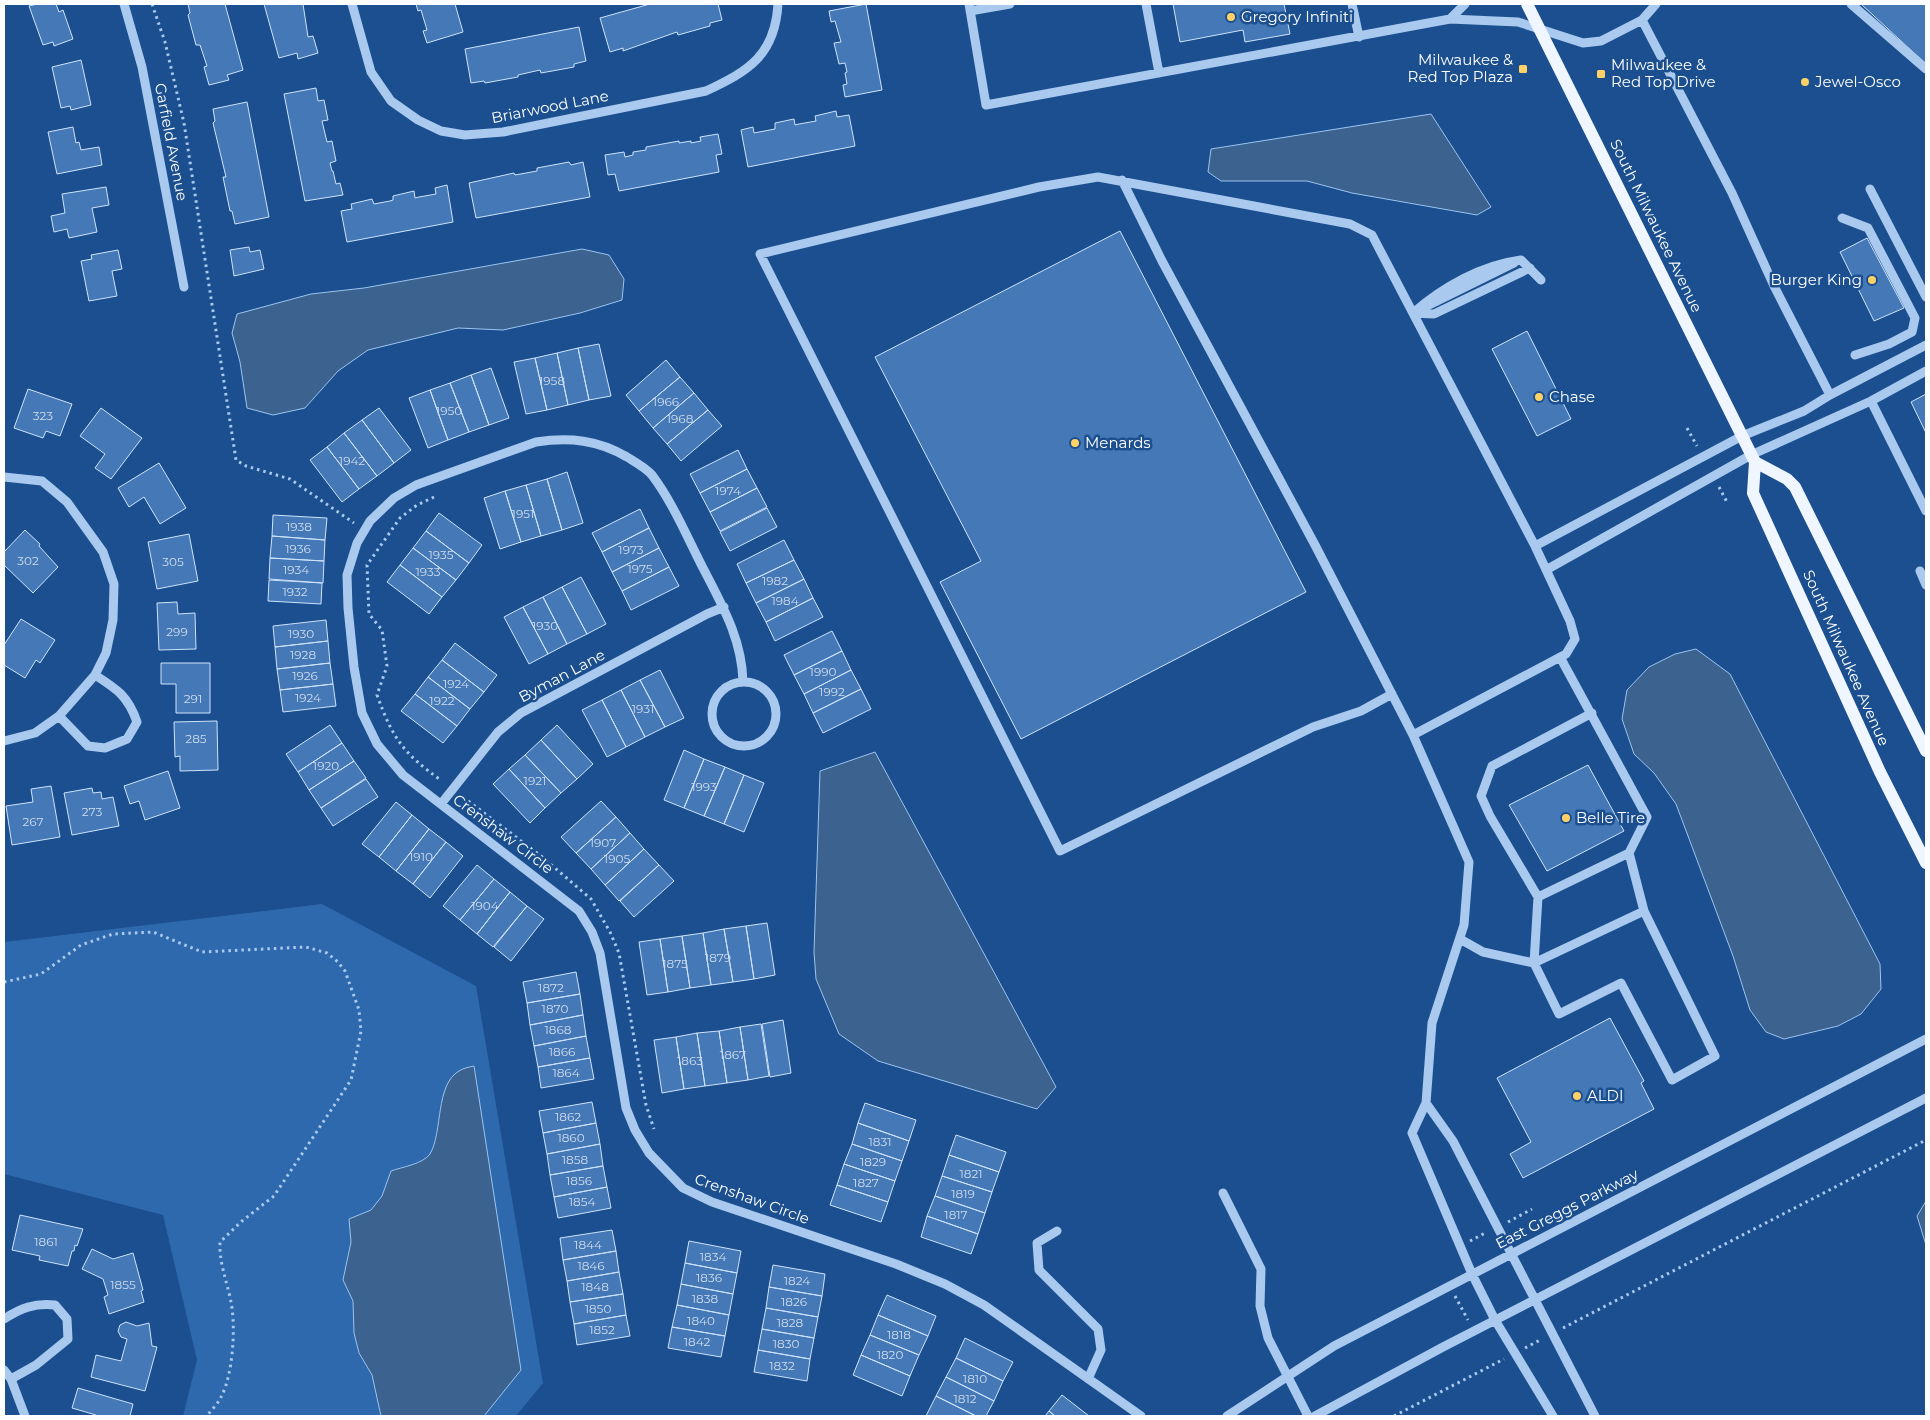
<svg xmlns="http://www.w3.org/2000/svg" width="1930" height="1420" font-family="Montserrat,sans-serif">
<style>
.green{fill:#2e69ad}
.water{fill:#3c6290;stroke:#9cc4f0}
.building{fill:#4478b7;stroke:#cfe3fa}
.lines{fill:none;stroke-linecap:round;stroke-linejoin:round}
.path{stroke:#a9c9ee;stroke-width:3;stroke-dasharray:2.5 4;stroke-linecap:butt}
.minor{stroke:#a9c9ee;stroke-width:9}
.major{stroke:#f0f6ff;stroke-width:12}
.poi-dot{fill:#ffd166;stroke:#1b4f8f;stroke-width:2}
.labels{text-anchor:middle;stroke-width:5;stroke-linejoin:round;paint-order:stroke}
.number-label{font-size:12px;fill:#d0dded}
.poi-label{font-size:15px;fill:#fff;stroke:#1b4f8f;text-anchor:start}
.street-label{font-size:15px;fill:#fff;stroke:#1b4f8f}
</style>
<rect width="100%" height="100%" fill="#1b4f8f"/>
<path class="green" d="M322 904 476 986 543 1383 516 1416H183L197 1360 163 1215 4 1174V942Z"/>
<path class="water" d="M1431 114 1491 207 1477 215 1352 193 1307 181H1221L1208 172 1211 149Z
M582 249 609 255 624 279 622 300 580 313 503 330 458 328 368 350 338 371 305 408 273 415 247 408 240 362 232 333 237 314 311 294 364 288Z
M1696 649 1730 674 1880 964 1881 989 1861 1014 1838 1026 1784 1039 1766 1032 1750 1010 1733 956 1676 804 1654 773 1634 754 1622 719 1627 690 1649 667 1675 654Z
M875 752 1056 1087 1037 1109 878 1061 839 1034 816 979 814 952 820 771Z
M474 1066 521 1370 484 1416H381L372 1375 359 1353 354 1333 353 1301 343 1280 351 1242 349 1219 371 1210 382 1196 391 1171C402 1167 423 1164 430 1154 443 1132 435 1085 459 1071 463 1068 470 1067 474 1066Z
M1926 1201V1245L1917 1216Z"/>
<path class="building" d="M37 4H56L59 12 63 10 73 39 54 46 53 42 43 45 29 6Z
M188 4H225L243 70 227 75 229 80 209 85 204 67 207 66 200 45H196L188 15 190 13Z
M264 4H303L308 37 313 36 318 53 298 59 297 53 279 58Z
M416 4H455L463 32 427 43 423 31 427 30 421 10 418 11Z
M650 4H718L722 20 710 23V26L678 35 677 32 674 33 623 51V48L610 52 600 18Z
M866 4 882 90 845 97 843 85 847 84 845 73 847 72 845 63 839 64 834 43 841 42 835 21 831 22 829 11Z
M1173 4H1284L1290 34 1245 42 1243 30 1180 42Z
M1861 4H1926V64Z
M579 27 586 61 574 64V67L541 73 540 70 518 75V77L485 83 484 81 471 83 465 49Z
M81 60 91 105 71 110 70 106 61 108 52 67Z
M316 88 318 101 324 100 328 120 322 121 327 142 332 141 336 161 330 163 332 171H333L336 184 340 183 343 195 305 201 284 94Z
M247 102 269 217 235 224 232 211H230L223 177H226L213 123 215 121 213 109Z
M836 111 837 117 849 115 855 146 748 167 741 130 753 127 754 133 775 129V123L794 119 795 125 799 124 816 121 815 116Z
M73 127 76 143 79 142 81 150 99 147 102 165 57 174 48 132Z
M718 134 722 154 716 155 719 172 619 191 615 174 608 175 605 155 624 152 625 157 633 155V152L646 150V147L679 141V143L691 141V143L701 141 700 137Z
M569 162 571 165 583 162 590 197 476 218 469 183 514 173 515 175 537 171V168Z
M447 185 453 222 347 242 341 211 352 209 351 204 372 199 374 204 390 201 393 200V196L414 191 415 198 419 197 436 194 435 188Z
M106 187 109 205 92 208 97 232 69 238 67 229 54 232 51 216 65 213 62 194Z
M1120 231 1306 592 1021 739 940 582 981 561 875 357Z
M1867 238 1904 308 1874 321 1840 252Z
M249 247 250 252 260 250 264 269 234 276 230 250Z
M118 250 122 269 112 271 117 296 89 301 81 261 92 259 91 255Z
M1527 331 1571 419 1537 436 1492 349Z
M599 344 611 396 589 400 578 348Z
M578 348 589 400 568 405 557 353Z
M557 353 568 405 547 410 535 358Z
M535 358 547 410 526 414 514 362Z
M666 360 680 377 639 411 626 395Z
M491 368 509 418 489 425 471 375Z
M471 375 489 425 469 432 450 383Z
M680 377 694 393 653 428 639 411Z
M450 383 469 432 448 440 430 390Z
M28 389 72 404 60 436 46 431 43 438 14 428Z
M430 390 448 440 428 448 409 398Z
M694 393 708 410 667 444 653 428Z
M1926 394V433L1911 402Z
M101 408 142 438 111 479 95 468 105 454 80 436Z
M379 408 411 450 394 463 362 420Z
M708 410 722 426 681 461 667 444Z
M362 420 394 463 377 476 344 433Z
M344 433 377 476 359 489 327 447Z
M327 447 359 489 342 502 310 460Z
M738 450 747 469 700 493 690 474Z
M159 463 186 508 160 524 144 497 129 507 118 488Z
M747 469 757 488 710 512 700 493Z
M567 472 583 523 562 530 547 479Z
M547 479 562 530 541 536 526 485Z
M526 485 541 536 521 542 505 491Z
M757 488 767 507 720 531 710 512Z
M505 491 521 542 500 549 484 498Z
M767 508 777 527 730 551 720 532Z
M640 509 649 528 602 552 592 533Z
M439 513 482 545 469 563 426 531Z
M273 515 327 518 325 540 272 536Z
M649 528 659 548 612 572 602 552Z
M25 530 40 544 39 546 58 567 33 593 4 565V552Z
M426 531 469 563 456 580 413 548Z
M189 534 198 581 157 589 148 542Z
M272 536 325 540 324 561 270 558Z
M784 540 794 560 746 583 737 564Z
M413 548 456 580 442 597 400 565Z
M659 548 669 567 622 591 612 572Z
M270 558 324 561 323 583 269 579Z
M794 560 804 579 756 603 746 583Z
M400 565 442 597 429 614 387 582Z
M669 567 679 586 631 610 622 591Z
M581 577 606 624 587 634 562 587Z
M804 579 813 598 766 622 756 603Z
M269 580 322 583 321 604 268 601Z
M562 587 587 634 567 644 543 597Z
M543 597 567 644 548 654 523 607Z
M813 598 823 617 775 641 766 622Z
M177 602 178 614 195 613 196 649 159 650 157 603Z
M523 607 548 654 529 664 504 617Z
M21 619 55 640 40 663 36 660 25 678 4 665V645Z
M326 620 328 641 275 647 273 626Z
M832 631 842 651 794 675 784 655Z
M328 641 330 663 277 669 275 647Z
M455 643 497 675 484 692 442 660Z
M842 651 851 670 804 694 794 675Z
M442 660 484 692 470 709 428 677Z
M161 663H210V713H176V684H161Z
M330 663 333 684 280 690 277 669Z
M660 670 684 718 665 727 640 680Z
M851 670 861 689 813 713 804 694Z
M428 677 470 709 457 726 415 694Z
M640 680 665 727 645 737 621 690Z
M333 684 336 706 283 712 280 690Z
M861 689 871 709 823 733 813 713Z
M621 690 645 737 626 747 602 700Z
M415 694 457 726 443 743 401 711Z
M602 700 626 747 607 757 582 710Z
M217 721 218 770 180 771V756L175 757 174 722Z
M330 725 342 743 298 772 286 754Z
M557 725 593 764 577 779 541 740Z
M541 740 577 779 561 793 525 755Z
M342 743 354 761 309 790 298 772Z
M684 750 704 759 684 808 664 800Z
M525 755 561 793 545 808 509 769Z
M704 759 725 767 704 816 684 808Z
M354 761 366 778 321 808 309 790Z
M1588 765 1624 831 1547 871 1509 805Z
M725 767 744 775 724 824 704 816Z
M509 769 545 808 530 823 493 784Z
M168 771 180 808 145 820 139 801 130 804 124 786Z
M744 775 764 783 744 832 724 824Z
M366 779 378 797 333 826 321 808Z
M51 786 60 837 12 845 6 806 33 802 31 789Z
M92 788 93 793 101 792 102 799 113 797 119 826 72 835 64 793Z
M601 801 616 817 576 853 561 837Z
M396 802 412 815 379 857 362 844Z
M412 815 429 829 396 871 379 857Z
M616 817 630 833 591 869 576 853Z
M429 829 446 842 413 884 396 871Z
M630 833 644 849 605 885 591 869Z
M446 842 463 856 430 898 413 884Z
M644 849 659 865 619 901 605 885Z
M477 865 494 879 460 920 443 906Z
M659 865 674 881 634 917 620 901Z
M494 879 510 892 477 934 460 920Z
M510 892 527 906 493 947 477 934Z
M527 906 544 919 511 961 494 947Z
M767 923 775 975 754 979 746 926Z
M746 926 754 979 733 982 724 929Z
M724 929 733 982 711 985 703 933Z
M703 933 711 985 690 988 682 936Z
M682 936 690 988 668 992 660 939Z
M660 939 668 992 647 995 639 942Z
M576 972 580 994 527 1003 523 982Z
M580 994 583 1015 530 1025 527 1003Z
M583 1015 586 1036 534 1046 530 1025Z
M1610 1018 1644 1081 1641 1083 1654 1109 1523 1178 1510 1154 1531 1142 1497 1078Z
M783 1020 791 1073 770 1077 762 1024Z
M761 1024 769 1076 748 1080 740 1027Z
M740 1027 748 1080 727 1083 719 1031Z
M719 1031 727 1083 705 1086 697 1033Z
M697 1033 705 1086 684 1089 676 1037Z
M586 1036 590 1058 538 1067 534 1046Z
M676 1037 684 1089 662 1093 654 1040Z
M590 1058 594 1079 541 1088 538 1067Z
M592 1102 596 1123 543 1133 539 1111Z
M865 1103 916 1120 909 1141 858 1123Z
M596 1123 600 1144 547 1154 543 1133Z
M858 1123 909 1141 902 1161 852 1144Z
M956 1135 1006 1152 999 1172 949 1155Z
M600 1144 603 1166 550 1175 547 1154Z
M852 1144 902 1161 895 1181 844 1164Z
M949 1155 999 1172 992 1192 942 1176Z
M844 1164 895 1181 888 1202 837 1185Z
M603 1166 607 1187 554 1197 550 1175Z
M942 1176 992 1192 985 1213 935 1196Z
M837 1185 888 1202 881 1222 830 1205Z
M607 1187 611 1208 558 1218 554 1197Z
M935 1196 985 1213 978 1234 927 1216Z
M20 1215 83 1229 77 1246 75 1245 74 1251H72L68 1266 39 1260 40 1256 12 1250Z
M927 1216 978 1234 971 1254 921 1237Z
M612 1230 616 1251 563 1260 560 1238Z
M689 1241 741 1251 737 1273 685 1263Z
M92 1249 113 1259 133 1253 143 1290 141 1291 144 1302 109 1314 104 1297 108 1295 103 1279 82 1269Z
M616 1251 619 1272 567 1281 563 1260Z
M685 1263 737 1273 733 1294 681 1284Z
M773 1265 825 1274 822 1296 769 1287Z
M619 1272 623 1294 570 1302 567 1281Z
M681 1284 733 1294 729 1315 677 1305Z
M769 1287 822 1296 818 1317 766 1308Z
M623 1294 626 1315 574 1324 570 1302Z
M887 1295 936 1316 928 1336 878 1315Z
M677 1305 729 1315 725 1336 672 1327Z
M766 1308 818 1317 814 1338 762 1329Z
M626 1315 630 1336 577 1345 574 1324Z
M878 1315 928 1336 919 1355 870 1335Z
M126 1322 137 1326 149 1323 152 1346 157 1347 145 1391 91 1377 96 1355 121 1361 127 1339 121 1337 118 1331 120 1325Z
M672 1327 725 1336 721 1357 668 1348Z
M762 1329 814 1338 810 1359 758 1350Z
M870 1335 919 1355 910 1376 861 1355Z
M965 1338 1013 1362 1003 1381 956 1358Z
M758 1350 810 1359 807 1381 754 1372Z
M861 1355 910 1376 902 1396 853 1375Z
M956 1358 1003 1381 994 1401 946 1377Z
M946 1377 994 1401 986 1416H976L936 1396Z
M78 1388 133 1404 130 1416H95L96 1415 72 1408Z
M1062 1395 1089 1416H1055L1049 1411Z
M936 1396 976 1416H926Z
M1049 1411 1055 1416H1045Z"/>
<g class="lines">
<path class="path" d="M152 4 165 42 184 123 236 460 246 466 290 479 354 523
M1687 428 1697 446
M1719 487 1728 504
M434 497 417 505 400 518 367 565 369 614 382 630 387 666 377 695C393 739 403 753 442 781
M463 797 541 856 591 899 610 932 619 953 646 1105 654 1129
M4 982 41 974 81 945 113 934 153 932 202 952 306 947 327 953 338 962 345 971 359 1010 361 1031 351 1080 274 1196 242 1221 220 1242C219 1263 227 1281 231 1302 236 1327 233 1375 221 1397 218 1404 211 1410 207 1416
M1508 1222 1532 1209
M1470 1241 1487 1232
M1455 1296 1468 1320
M1563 1328 1926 1140
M1525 1348 1542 1339
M1394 1416 1504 1359"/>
<path class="minor" d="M124 4 142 67 184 287
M352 4 371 72 391 101 418 120 441 131 465 135 503 132 706 91C749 71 775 55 778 4
M969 4 986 105 1450 19 1518 22 1583 43 1601 41 1642 20 1656 4
M1146 4 1159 73
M1352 4 1359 37
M1851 4 1926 69
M970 11 1010 4
M1450 19 1465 4
M1642 20 1732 193 1774 286 1830 395
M1122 180 1162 261 1315 545 1413 735
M1870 189 1926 297
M1842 218 1868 228 1915 318 1912 332 1889 344 1855 355
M1427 306 1514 263
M1413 313C1443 287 1482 265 1521 260L1541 280
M1413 313 1434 314 1530 268
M1871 401 1926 511
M4 477 42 481 67 502 103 552 114 584 113 620 106 653 95 675 59 716 35 733 4 741
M1535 546 1742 436 1804 411 1830 395 1926 345
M1546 570 1751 455 1871 401 1926 371
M1920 571 1926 585
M1560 657 1647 817 1629 853 1644 911
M712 714a32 32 0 1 1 64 0a32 32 0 1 1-64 0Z
M743 682C742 639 722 605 703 568 687 537 673 503 652 475 646 468 635 462 627 457 598 440 570 437 536 442L416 485 394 498 370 521 357 543 347 575 348 608 354 667 362 713 377 744 403 775 579 911 592 932 600 953 626 1108 635 1130 649 1153 683 1188 712 1202 896 1264 945 1284 984 1305 1141 1416
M1392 694 1361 711 1313 727 1060 851 760 254 1039 187 1098 177 1350 224 1372 235 1535 546 1570 621 1575 639 1566 654 1413 735 1469 862 1464 925 1432 1023 1426 1103 1412 1133 1472 1274 1495 1320 1553 1416
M59 716 88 746 105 748 127 739 137 722C128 696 117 689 95 675
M441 804 498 732 521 713 707 614 724 607
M1538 897 1490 816 1481 796 1492 766 1592 713
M1460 939 1483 952 1534 963 1644 911 1715 1056 1672 1080 1621 983 1559 1014 1534 963 1538 897 1629 853
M1426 1103 1453 1141 1595 1416
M1223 1193 1261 1269 1260 1306 1268 1338 1308 1416
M1057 1231 1037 1243 1039 1270 1098 1329 1101 1350 1088 1379
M4 1319C21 1308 34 1303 55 1305L67 1319 68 1339 36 1365 11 1379
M4 1370 11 1379 25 1416
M1227 1416 1334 1346 1926 1039
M1315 1416 1443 1347 1926 1098"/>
<path class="major" d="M1527 4 1755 462 1753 493 1880 772 1926 863
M1755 462 1787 479 1795 487 1926 751"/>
</g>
<g class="poi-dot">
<circle cx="1231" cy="17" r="5"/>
<rect x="1518" y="64" width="10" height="10" rx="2.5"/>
<rect x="1596" y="69" width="10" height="10" rx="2.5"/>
<circle cx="1805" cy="82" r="5"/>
<circle cx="1872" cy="280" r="5"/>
<circle cx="1539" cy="397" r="5"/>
<circle cx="1075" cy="443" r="5"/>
<circle cx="1566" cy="818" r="5"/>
<circle cx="1577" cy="1096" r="5"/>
</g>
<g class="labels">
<g class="number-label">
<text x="552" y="385">1958</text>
<text x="666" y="406">1966</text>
<text x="449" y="415">1950</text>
<text x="43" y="420">323</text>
<text x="680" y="423">1968</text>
<text x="352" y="465">1942</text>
<text x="728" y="495">1974</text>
<text x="523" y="518">1951</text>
<text x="299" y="531">1938</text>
<text x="298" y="553">1936</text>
<text x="631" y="554">1973</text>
<text x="441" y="559">1935</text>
<text x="28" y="565">302</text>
<text x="173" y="566">305</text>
<text x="640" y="573">1975</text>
<text x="296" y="574">1934</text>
<text x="428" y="576">1933</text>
<text x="775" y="585">1982</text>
<text x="295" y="596">1932</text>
<text x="785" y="605">1984</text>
<text x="545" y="630">1930</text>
<text x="177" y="636">299</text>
<text x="301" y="638">1930</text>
<text x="303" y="659">1928</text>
<text x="823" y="676">1990</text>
<text x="305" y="680">1926</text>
<text x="456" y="688">1924</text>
<text x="832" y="696">1992</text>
<text x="308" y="702">1924</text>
<text x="193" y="703">291</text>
<text x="442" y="705">1922</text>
<text x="643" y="713">1931</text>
<text x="196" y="743">285</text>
<text x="326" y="770">1920</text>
<text x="535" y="785">1921</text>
<text x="704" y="791">1993</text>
<text x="92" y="816">273</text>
<text x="33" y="826">267</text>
<text x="603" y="847">1907</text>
<text x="421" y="861">1910</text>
<text x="617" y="863">1905</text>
<text x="485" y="910">1904</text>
<text x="718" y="962">1879</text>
<text x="675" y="968">1875</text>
<text x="551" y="992">1872</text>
<text x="555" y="1013">1870</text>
<text x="558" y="1034">1868</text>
<text x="562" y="1056">1866</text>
<text x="733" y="1059">1867</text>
<text x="690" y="1065">1863</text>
<text x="566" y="1077">1864</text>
<text x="568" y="1121">1862</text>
<text x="571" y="1142">1860</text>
<text x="880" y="1146">1831</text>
<text x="575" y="1164">1858</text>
<text x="873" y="1166">1829</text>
<text x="971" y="1178">1821</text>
<text x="579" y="1185">1856</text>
<text x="866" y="1187">1827</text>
<text x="963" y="1198">1819</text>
<text x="582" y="1206">1854</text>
<text x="956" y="1219">1817</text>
<text x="46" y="1246">1861</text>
<text x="588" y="1249">1844</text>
<text x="713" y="1261">1834</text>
<text x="591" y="1270">1846</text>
<text x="709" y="1282">1836</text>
<text x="797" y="1285">1824</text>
<text x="123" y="1289">1855</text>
<text x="595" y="1291">1848</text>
<text x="705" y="1303">1838</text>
<text x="794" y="1306">1826</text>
<text x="598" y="1313">1850</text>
<text x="701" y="1325">1840</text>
<text x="790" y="1327">1828</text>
<text x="602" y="1334">1852</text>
<text x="899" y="1339">1818</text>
<text x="697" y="1346">1842</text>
<text x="786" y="1348">1830</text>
<text x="890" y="1359">1820</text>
<text x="782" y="1370">1832</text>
<text x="975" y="1383">1810</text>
<text x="965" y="1403">1812</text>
</g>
<g class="poi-label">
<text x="1241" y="22">Gregory Infiniti</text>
<text x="1513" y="65" text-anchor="end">Milwaukee &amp;<tspan x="1513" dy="17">Red Top Plaza</tspan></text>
<text x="1611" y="70">Milwaukee &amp;<tspan x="1611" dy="17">Red Top Drive</tspan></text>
<text x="1815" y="87">Jewel-Osco</text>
<text x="1862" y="285" text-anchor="end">Burger King</text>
<text x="1549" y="402">Chase</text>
<text x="1085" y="448">Menards</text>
<text x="1576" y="823">Belle Tire</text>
<text x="1587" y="1101">ALDI</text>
</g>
<g class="street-label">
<text transform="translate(550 107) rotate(-11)" y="5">Briarwood Lane</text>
<text transform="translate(171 142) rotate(79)" y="5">Garfield Avenue</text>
<text transform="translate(1656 226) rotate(64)" y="5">South Milwaukee Avenue</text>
<text transform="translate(1846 658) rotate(66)" y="5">South Milwaukee Avenue</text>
<text transform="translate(562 676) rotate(-28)" y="5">Byman Lane</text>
<text transform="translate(503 834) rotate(37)" y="5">Crenshaw Circle</text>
<text transform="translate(752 1199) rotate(20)" y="5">Crenshaw Circle</text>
<text transform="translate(1567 1209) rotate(-27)" y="5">East Greggs Parkway</text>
</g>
</g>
<rect width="1930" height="1420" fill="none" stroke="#ffffff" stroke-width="10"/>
</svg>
